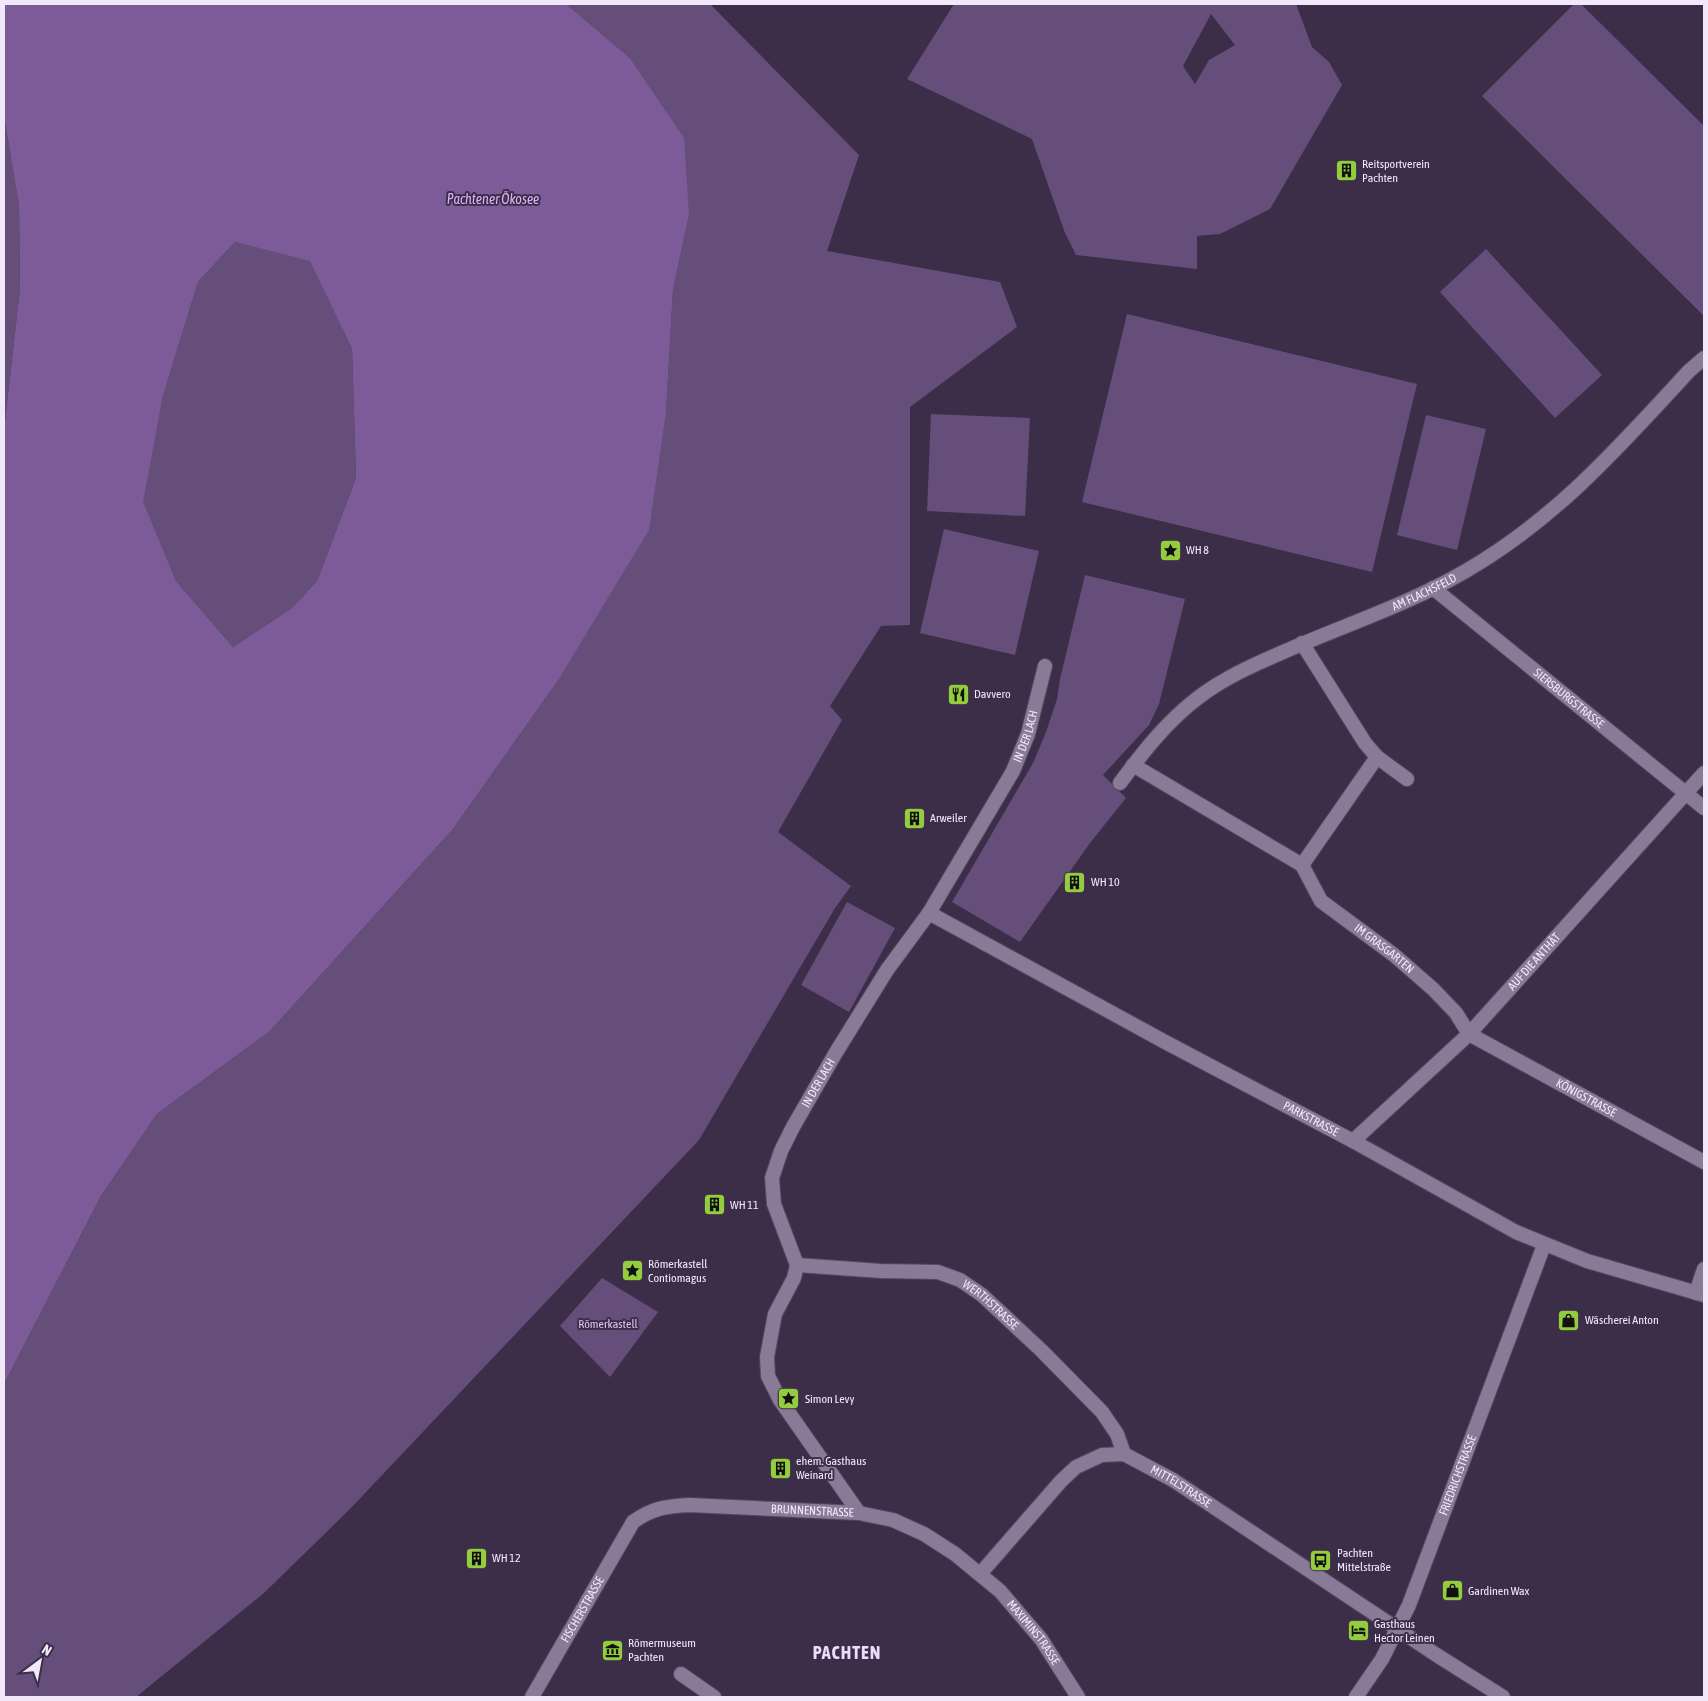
<svg xmlns="http://www.w3.org/2000/svg" width="1708" height="1701" font-family="'Asap Condensed',sans-serif">
<style>
.green{fill:#654e79;fill-rule:evenodd}
.water{fill:#7c5b98;fill-rule:evenodd}
.lines{fill:none;stroke-linecap:round;stroke-linejoin:round}
.minor-casing{stroke:#54495e;stroke-width:16}
.minor{stroke:#897a98;stroke-width:14}
.labels{text-anchor:middle;stroke-width:4;stroke-linejoin:round;paint-order:stroke}
.poi-label{font-size:12px;fill:#f1e9fa;stroke:#3c2e48;text-anchor:start}
.street-label{font-size:12px;fill:#f1e9fa;stroke:#3c2e48}
.park-label{font-size:12px;fill:#dfc4f9;stroke:#3c2e48}
.water-label{font-size:14px;font-style:italic;fill:#dab5fb;stroke:#3c2e48}
.district-label{font-size:18px;font-weight:bold;letter-spacing:1px;fill:#ebdbfc;stroke:#3c2e48}
</style>
<rect width="100%" height="100%" fill="#3c2e48"/>
<path class="green" d="M566 4H710L859 155 827 251 1000 282 1017 327 910 407V625L881 626 830 706 842 720 778 832 851 886 835 908 699 1140 350 1509 264 1593 136 1697H4V1384L51 1293 101 1196 157 1114 270 1031 453 829 557 682 666 412 673 290 689 215 629 57Z
M954 4H1296L1312 47 1329 62 1342 85 1270 209 1220 234 1197 236V269L1076 255 1065 233 1032 139 907 79ZM1211 14 1235 45 1209 60 1195 84 1183 66Z
M1574 4H1581L1704 126V316L1482 96Z
M4 116 19 206 20 288 4 430Z
M235 242 310 260 352 349 356 478 317 581 292 608 233 647 176 581 142 502 163 396 198 282Z
M1486 249 1602 375 1555 418 1440 292Z
M1127 314 1417 384 1372 572 1082 502Z
M931 414 1030 418 1025 516 927 511Z
M1426 415 1486 429 1457 550 1397 535Z
M944 529 1039 551 1015 655 920 633Z
M1085 575 1185 599 1159 704 1149 725 1103 775 1126 798 1090 843 1020 942 952 902 1033 763 1046 732 1057 699 1060 679Z
M847 902 895 928 849 1012 801 985Z
M602 1278 658 1312 610 1377 560 1326Z"/>
<path class="water" d="M4 4H566L629 57 684 138 689 215 673 290 666 412 649 530 557 682 453 829 270 1031 157 1114 101 1196 4 1384V430L20 288 19 206 4 116ZM235 242 310 261 352 349 356 478 317 581 292 608 233 647 176 581 143 502 163 396 198 282Z"/>
<g class="lines">
<defs>
<g id="minor">
<path id="s1" d="M1433 588 1704 808"/>
<path d="M1302 643 1365 743 1377 757 1407 779"/>
<path id="s2" d="M1133 765 1302 865 1321 901 1394 955 1433 989 1456 1013 1469 1034 1704 1162"/>
<path id="s3" d="M1120 783C1143 752 1167 721 1199 697 1224 678 1253 665 1281 653 1342 626 1407 605 1464 572 1556 519 1618 448 1689 371L1704 358"/>
<path d="M1302 865 1377 757"/>
<path id="s4" d="M929 913 1167 1043 1353 1141 1516 1232 1587 1261 1704 1295"/>
<path id="s5" d="M1353 1141 1469 1034 1704 773"/>
<path id="s6" d="M797 1265 881 1271 938 1272 960 1280 982 1295 1041 1350 1102 1412 1117 1434 1124 1454"/>
<path d="M1696 1293 1704 1269"/>
<path id="s7" d="M859 1513 780 1400 768 1376 767 1357 775 1314 794 1278 797 1265 774 1204 772 1178 781 1151 793 1127 835 1054 887 970 929 913 1013 771 1028 734 1045 666"/>
<path id="s8" d="M980 1574 1061 1481 1076 1467 1102 1455 1124 1454 1173 1480 1435 1654 1503 1697"/>
<path d="M681 1674 714 1697"/>
<path id="s9" d="M532 1697 633 1522C652 1508 667 1506 690 1505L859 1513 893 1520 924 1534 955 1554 1000 1591 1041 1639 1078 1697"/>
<path id="s10" d="M1356 1697 1382 1659 1409 1605 1544 1245"/>
</g>
</defs>
<use href="#minor" class="minor-casing"/>
<use href="#minor" class="minor"/>
</g>
<defs>
<symbol id="building-square" viewBox="-11 -11 22 22"><rect x="-9" y="-9" width="18" height="18" rx="4" fill="#93cd3e" stroke="#3c2e48"/><path d="M-4-6H4V6H1V3H-1V6H-4ZM-2.5-4.3h1.7v1.8h-1.7ZM.8-4.3h1.7v1.8H.8ZM-2.5-1h1.7V.8h-1.7ZM.8-1h1.7V.8H.8Z" fill="#111"/></symbol>
<symbol id="sight-square" viewBox="-11 -11 22 22"><rect x="-9" y="-9" width="18" height="18" rx="4" fill="#93cd3e" stroke="#3c2e48"/><path d="M0-6L1.8-2.2L6-1.7L2.9 1.2L3.7 5.4L0 3.3L-3.7 5.4L-2.9 1.2L-6-1.7L-1.8-2.2Z" fill="#111"/></symbol>
<symbol id="restaurant-square" viewBox="-11 -11 22 22"><rect x="-9" y="-9" width="18" height="18" rx="4" fill="#93cd3e" stroke="#3c2e48"/><path d="M-5-6h1v4h1v-4h1v4h1v-4h1v5L-1.5 .5V6h-2V.5L-5-1ZM5-6V6H3V1.5H1.5Q1.5-4 5-6Z" fill="#111"/></symbol>
<symbol id="shop-square" viewBox="-11 -11 22 22"><rect x="-9" y="-9" width="18" height="18" rx="4" fill="#93cd3e" stroke="#3c2e48"/><path d="M-5-2.5h2.3a2.7 3.5 0 0 1 5.4 0H5L5.5 6h-11ZM-1.5-2.5h3a1.5 2.3 0 0 0-3 0Z" fill="#111"/></symbol>
<symbol id="bus-square" viewBox="-11 -11 22 22"><rect x="-9" y="-9" width="18" height="18" rx="4" fill="#93cd3e" stroke="#3c2e48"/><path d="M-5-6H5V4H4V6H2V4H-2V6H-4V4H-5ZM-3.5-4V0h7V-4ZM-3.5 1.2v1.5H-2V1.2ZM2 1.2v1.5H3.5V1.2Z" fill="#111"/></symbol>
<symbol id="hotel-square" viewBox="-11 -11 22 22"><rect x="-9" y="-9" width="18" height="18" rx="4" fill="#93cd3e" stroke="#3c2e48"/><path d="M-6-4.5h1.5V1H6V5H4.5V3h-9V5H-6ZM-4 0a1.8 1.8 0 1 1 3.6 0ZM.5 0V-2.5h3Q6-2.5 6 0Z" fill="#111"/></symbol>
<symbol id="museum-square" viewBox="-11 -11 22 22"><rect x="-9" y="-9" width="18" height="18" rx="4" fill="#93cd3e" stroke="#3c2e48"/><path d="M0-6L6-3V-2H-6V-3ZM-5-1h2V3h-2ZM-1-1h2V3h-2ZM3-1h2V3H3ZM-6 4H6V6H-6Z" fill="#111"/></symbol>
</defs>
<g fill-rule="evenodd">
<use href="#building-square" x="1334" y="158" width="25" height="25"/>
<use href="#sight-square" x="1158" y="538" width="25" height="25"/>
<use href="#restaurant-square" x="946" y="682" width="25" height="25"/>
<use href="#building-square" x="902" y="806" width="25" height="25"/>
<use href="#building-square" x="1062" y="870" width="25" height="25"/>
<use href="#building-square" x="702" y="1192" width="25" height="25"/>
<use href="#sight-square" x="620" y="1258" width="25" height="25"/>
<use href="#shop-square" x="1556" y="1308" width="25" height="25"/>
<use href="#sight-square" x="776" y="1386" width="25" height="25"/>
<use href="#building-square" x="768" y="1456" width="25" height="25"/>
<use href="#building-square" x="464" y="1546" width="25" height="25"/>
<use href="#bus-square" x="1308" y="1548" width="25" height="25"/>
<use href="#shop-square" x="1440" y="1578" width="25" height="25"/>
<use href="#hotel-square" x="1346" y="1618" width="25" height="25"/>
<use href="#museum-square" x="600" y="1638" width="25" height="25"/>
</g>
<g class="labels">
<g class="poi-label">
<text x="1362" y="168">Reitsportverein<tspan x="1362" dy="14">Pachten</tspan></text>
<text x="1186" y="554">WH 8</text>
<text x="974" y="698">Davvero</text>
<text x="930" y="822">Arweiler</text>
<text x="1091" y="886">WH 10</text>
<text x="730" y="1209">WH 11</text>
<text x="648" y="1268">Römerkastell<tspan x="648" dy="14">Contiomagus</tspan></text>
<text x="1585" y="1324">Wäscherei Anton</text>
<text x="805" y="1403">Simon Levy</text>
<text x="796" y="1465">ehem. Gasthaus<tspan x="796" dy="14">Weinard</tspan></text>
<text x="1337" y="1557">Pachten<tspan x="1337" dy="14">Mittelstraße</tspan></text>
<text x="492" y="1562">WH 12</text>
<text x="1468" y="1595">Gardinen Wax</text>
<text x="1374" y="1628">Gasthaus<tspan x="1374" dy="14">Hector Leinen</tspan></text>
<text x="628" y="1647">Römermuseum<tspan x="628" dy="14">Pachten</tspan></text>
</g>
<g class="street-label">
<text dy="4" stroke="none"><textPath href="#s3" startOffset="366">AM FLACHSFELD</textPath></text>
<text dy="4" stroke="none"><textPath href="#s1" startOffset="175">SIERSBURGSTRASSE</textPath></text>
<text dy="4" stroke="none"><textPath href="#s7" startOffset="884">IN DER LACH</textPath></text>
<text dy="4" stroke="none"><textPath href="#s2" startOffset="316">IM GRASGARTEN</textPath></text>
<text dy="4" stroke="none"><textPath href="#s5" startOffset="255">AUF DIE ANTHÄT</textPath></text>
<text dy="4" stroke="none"><textPath href="#s7" startOffset="479">IN DER LACH</textPath></text>
<text dy="4" stroke="none"><textPath href="#s2" startOffset="571">KÖNIGSTRASSE</textPath></text>
<text dy="4" stroke="none"><textPath href="#s4" startOffset="434">PARKSTRASSE</textPath></text>
<text dy="4" stroke="none"><textPath href="#s6" startOffset="204">WERTHSTRASSE</textPath></text>
<text dy="4" stroke="none"><textPath href="#s10" startOffset="245">FRIEDRICHSTRASSE</textPath></text>
<text dy="4" stroke="none"><textPath href="#s8" startOffset="260">MITTELSTRASSE</textPath></text>
<text dy="4" stroke="none"><textPath href="#s9" startOffset="385">BRUNNENSTRASSE</textPath></text>
<text dy="4" stroke="none"><textPath href="#s9" startOffset="101">FISCHERSTRASSE</textPath></text>
<text dy="4" stroke="none"><textPath href="#s9" startOffset="649">MAXIMINSTRASSE</textPath></text>
</g>
<g class="park-label">
<text x="608" y="1328">Römerkastell</text>
</g>
<g class="water-label">
<text x="493" y="204">Pachtener Ökosee</text>
</g>
<g class="district-label">
<text x="847" y="1659">PACHTEN</text>
</g>
</g>
<rect width="1708" height="1701" fill="none" stroke="#f1e9fa" stroke-width="10"/>
<g transform="translate(40 1661) rotate(32)" stroke="#3c2e48" stroke-width="4" paint-order="stroke">
<path d="M0-4L9 19L0 12L-9 19Z" fill="#f1e9fa"/>
<text y="-8" font-size="14" font-weight="bold" text-anchor="middle" fill="#f1e9fa">N</text>
</g>
</svg>
